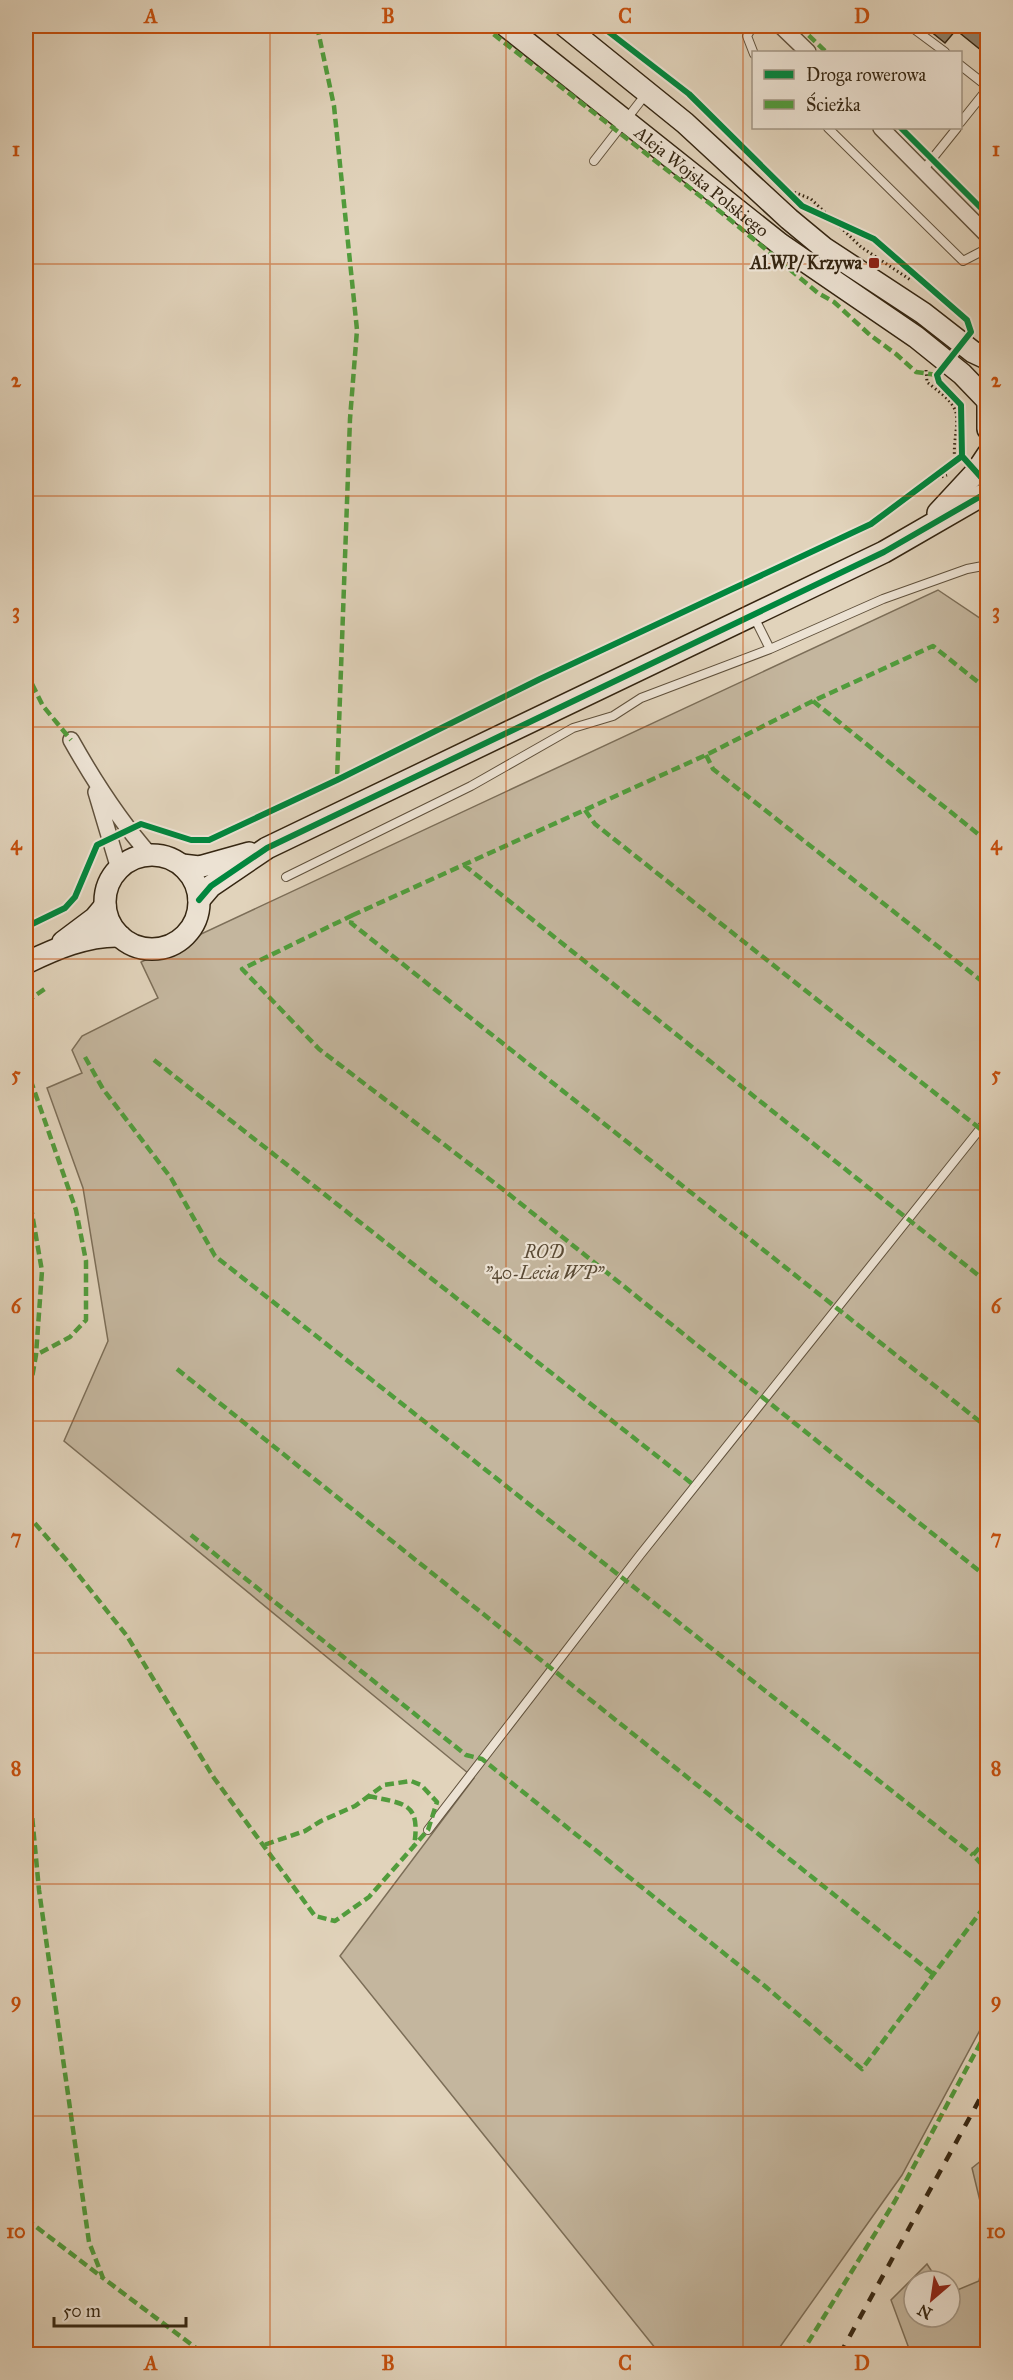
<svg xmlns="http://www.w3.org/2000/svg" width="1013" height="2380" font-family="'IM FELL Great Primer',serif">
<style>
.green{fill:#c4b69e;stroke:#7c6e58;stroke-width:1.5}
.building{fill:#8e806a;stroke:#352612;stroke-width:1.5}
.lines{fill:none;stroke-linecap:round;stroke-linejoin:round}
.lane-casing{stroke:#60513c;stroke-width:10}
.street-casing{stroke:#60513c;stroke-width:18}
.secondary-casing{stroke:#352612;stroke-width:24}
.path{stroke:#352612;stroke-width:3;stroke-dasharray:1.5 3;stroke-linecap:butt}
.lane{stroke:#ece2d3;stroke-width:8}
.street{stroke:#ece2d3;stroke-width:15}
.secondary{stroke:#ece2d3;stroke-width:21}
.rail{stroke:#352612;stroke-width:4.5;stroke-dasharray:10 10;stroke-linecap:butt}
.quiet{stroke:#519c3c;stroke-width:4.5;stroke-dasharray:9 4.5;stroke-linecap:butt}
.cycleway-casing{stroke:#ece2d3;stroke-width:10}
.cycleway{stroke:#00873e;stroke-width:6}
.grid{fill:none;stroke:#c44f0d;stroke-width:1.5;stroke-opacity:0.55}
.poi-dot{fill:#8f2418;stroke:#ece2d3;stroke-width:2}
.labels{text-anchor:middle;stroke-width:4.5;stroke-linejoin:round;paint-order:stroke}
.street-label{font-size:18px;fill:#352612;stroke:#ece2d3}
.poi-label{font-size:18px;font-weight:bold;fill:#352612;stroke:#ece2d3;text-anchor:end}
.park-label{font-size:18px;font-style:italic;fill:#594a35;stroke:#ece2d3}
.neatline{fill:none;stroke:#c44f0d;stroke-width:2}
.grid-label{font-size:20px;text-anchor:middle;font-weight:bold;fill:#c44f0d}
</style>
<rect width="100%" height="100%" fill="#e1d3bb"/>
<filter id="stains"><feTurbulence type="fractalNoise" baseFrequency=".00333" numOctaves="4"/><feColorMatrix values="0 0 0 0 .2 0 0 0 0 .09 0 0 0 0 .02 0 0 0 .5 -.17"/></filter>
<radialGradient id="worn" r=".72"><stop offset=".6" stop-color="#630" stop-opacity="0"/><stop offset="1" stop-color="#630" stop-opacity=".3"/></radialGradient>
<path class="green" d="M938 590 987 623V2017L902 2175 775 2354H660L340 1956 474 1778 64 1441 108 1341 83 1188 47 1088 82 1073 72 1050 82 1036 158 998 141 962Z
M987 2156V2230L972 2168Z
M987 2242V2354H911L891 2300 927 2264 938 2281H914V2317H950V2293L979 2281Z"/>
<path class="building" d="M924 26H987V44L982 51 956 30 945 43Z"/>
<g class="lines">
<defs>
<path id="lane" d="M753 26 747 36 754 54
M910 26 945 52
M960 65 988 87
M960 123 988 88
M828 128 963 261 988 248
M594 161 646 94
M924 169 957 128
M753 615 770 649
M286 877 471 786 573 728 613 716 641 698 770 649 883 599 967 569 988 565
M428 1830 640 1555 988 1119"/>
<path id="street" d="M781 26 808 52
M881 128 988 236
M71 740C94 781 119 820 150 855
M96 792 119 869"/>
<g id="secondary">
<path id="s1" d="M506 26 780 244 916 337 962 374 987 400"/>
<path d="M565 26 685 123 789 219 824 248 923 313 973 352 988 359"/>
<path d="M988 399V429"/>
<path d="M938 513 976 472 988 454"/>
<circle cx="152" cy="902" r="47"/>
<path d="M182 865 199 867 249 853"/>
<path d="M199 900 211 886 267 848 884 552 988 492"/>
<path d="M63 942 95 918 105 906"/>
<path d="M26 963C55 949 87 935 120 936"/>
</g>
</defs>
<use href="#lane" class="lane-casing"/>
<use href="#street" class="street-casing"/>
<use href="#secondary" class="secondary-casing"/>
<path class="path" d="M786 189 811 199 861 247 912 281
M926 370 927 382C936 390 953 400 956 413 959 428 951 448 956 465
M929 481 947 475"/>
<use href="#lane" class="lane"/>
<use href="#street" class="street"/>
<use href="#secondary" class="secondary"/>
<path class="rail" d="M840 2354 988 2084"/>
<path class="quiet" d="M317 26 334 106 357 330 350 419 337 780
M483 26 727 217 818 293 834 302 870 335 896 354 916 372 937 375
M799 26 826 52
M26 672 43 706 71 740
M988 690 933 646 813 701 706 755 353 915 351 923 988 1428
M813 701 988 842
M706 755 713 769 988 986
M585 810 595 824 988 1135
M464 865 988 1283
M353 915 242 969 319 1049 505 1191 988 1578
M26 1002 46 988
M85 1057 103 1089 171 1178 215 1256 973 1855
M154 1060 695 1486
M26 1067 76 1210 86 1261V1320L70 1337 36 1355
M26 1179 42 1271 36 1355 26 1412
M177 1369 932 1973
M26 1513 69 1563 127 1636 214 1778 315 1916 335 1921 369 1897 428 1830 437 1802 421 1785 411 1781 384 1785 355 1806 321 1821 305 1831 264 1845
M191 1535 466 1755 482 1759 766 1987 862 2069 988 1902
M26 1751 39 1890 89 2242 103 2278 204 2354
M368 1796C405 1804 421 1802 414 1846
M988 1838 973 1855 988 1871
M26 2219 103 2278
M801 2354 895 2201 988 2029"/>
<defs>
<path id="cycleway" d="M601 26 689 94 802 206 874 239 967 320 971 332 937 375 939 382 961 405 962 456 988 485
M901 128 988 215
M199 900 211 886 267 848 884 552 988 492
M26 927 65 908 75 897 97 845 141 824 191 840H209L337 780 540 679 871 524 962 456"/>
</defs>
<use href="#cycleway" class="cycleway-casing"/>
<use href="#cycleway" class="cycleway"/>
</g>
<path class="grid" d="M270 26V2354M506 26V2354M743 26V2354M26 264H988M26 496H988M26 727H988M26 959H988M26 1190H988M26 1421H988M26 1653H988M26 1884H988M26 2116H988"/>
<rect class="poi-dot" x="868" y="257" width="12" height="12" rx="3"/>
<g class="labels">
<g class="street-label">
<text dy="6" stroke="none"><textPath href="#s1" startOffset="250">Aleja Wojska Polskiego</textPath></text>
</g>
<g class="poi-label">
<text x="862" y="269">Al.WP/ Krzywa</text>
</g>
<g class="park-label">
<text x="544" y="1258">ROD<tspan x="544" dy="21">"40-Lecia WP"</tspan></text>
</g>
</g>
<rect width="1013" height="2380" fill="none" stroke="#e1d3bb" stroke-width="66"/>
<rect x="752" y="51" width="210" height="78" fill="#ece2d3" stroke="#a39786" stroke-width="1.5"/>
<rect x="764" y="70" width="30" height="9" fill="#00873e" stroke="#a39786" stroke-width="1.5"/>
<text x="806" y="81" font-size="18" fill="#352612">Droga rowerowa</text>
<rect x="764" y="100" width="30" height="9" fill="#519c3c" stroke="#a39786" stroke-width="1.5"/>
<text x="806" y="111" font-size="18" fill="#352612">Ścieżka</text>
<g transform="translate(932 2299) rotate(209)"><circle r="28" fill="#ece2d3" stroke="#a39786" stroke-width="1.5"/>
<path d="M0-4.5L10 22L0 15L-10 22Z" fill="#8f2418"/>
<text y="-9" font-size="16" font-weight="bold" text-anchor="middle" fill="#352612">N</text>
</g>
<path d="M54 2317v9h132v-9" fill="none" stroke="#352612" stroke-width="3"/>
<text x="63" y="2317" font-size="18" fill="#352612" stroke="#ece2d3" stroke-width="4.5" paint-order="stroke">50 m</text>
<rect x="33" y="33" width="947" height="2314" class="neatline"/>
<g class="grid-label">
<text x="151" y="23">A</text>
<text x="388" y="23">B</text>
<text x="625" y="23">C</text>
<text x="862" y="23">D</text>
<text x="16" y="156">1</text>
<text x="996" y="156">1</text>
<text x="16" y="387">2</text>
<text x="996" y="387">2</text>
<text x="16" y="618">3</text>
<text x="996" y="618">3</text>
<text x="16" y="850">4</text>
<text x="996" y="850">4</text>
<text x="16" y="1081">5</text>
<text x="996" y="1081">5</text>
<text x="16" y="1313">6</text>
<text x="996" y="1313">6</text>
<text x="16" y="1544">7</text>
<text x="996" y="1544">7</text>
<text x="16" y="1775">8</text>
<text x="996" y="1775">8</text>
<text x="16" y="2007">9</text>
<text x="996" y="2007">9</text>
<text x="16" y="2238">10</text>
<text x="996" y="2238">10</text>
<text x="151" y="2370">A</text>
<text x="388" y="2370">B</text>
<text x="625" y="2370">C</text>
<text x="862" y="2370">D</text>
</g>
<rect width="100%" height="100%" filter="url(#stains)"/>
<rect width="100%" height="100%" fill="url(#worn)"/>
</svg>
